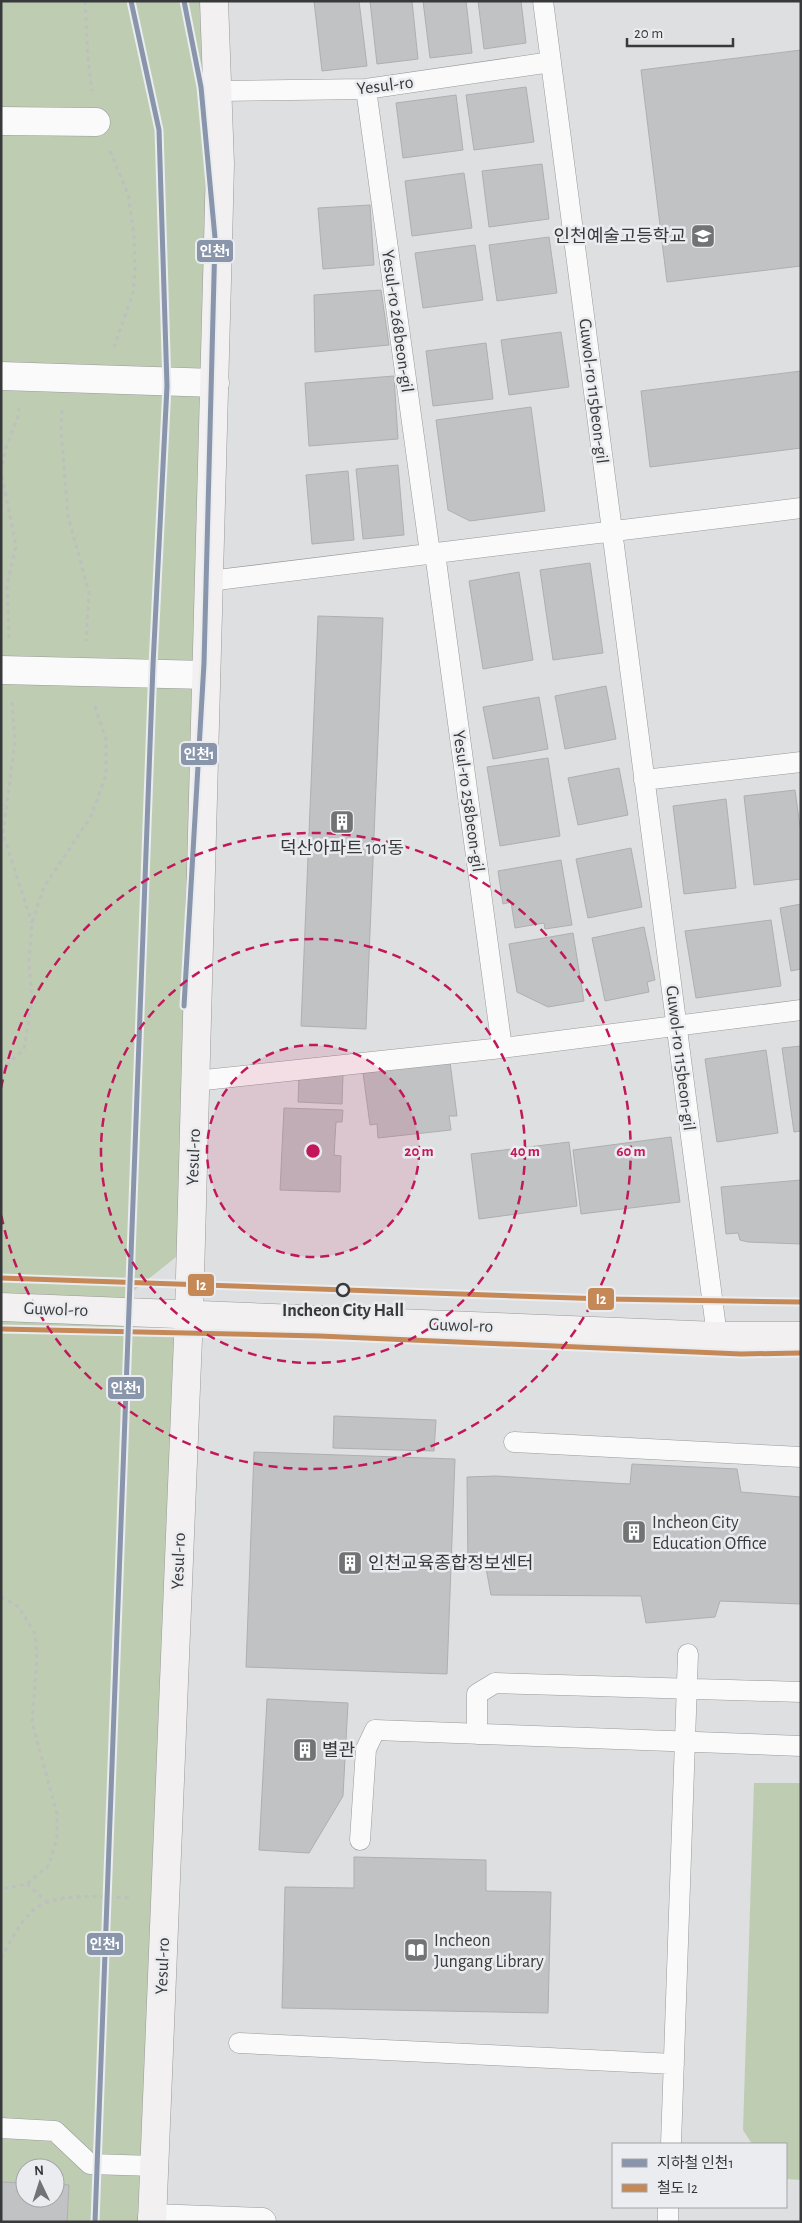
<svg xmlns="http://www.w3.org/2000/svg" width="802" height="2223" font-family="'Alegreya Sans','Noto Sans KR',sans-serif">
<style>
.green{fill:#becdb2;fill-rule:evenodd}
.building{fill:#c1c2c3;stroke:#afafb1}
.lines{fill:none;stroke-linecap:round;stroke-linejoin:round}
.service-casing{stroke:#98999a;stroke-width:21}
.pedestrian-casing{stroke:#98999a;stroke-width:29}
.tertiary-casing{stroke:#98999a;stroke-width:29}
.secondary-casing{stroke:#98999a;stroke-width:29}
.path{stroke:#bebfbf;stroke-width:3;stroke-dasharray:4 4;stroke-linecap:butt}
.service{stroke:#fafafa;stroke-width:20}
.pedestrian{stroke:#fafafa;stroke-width:28}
.tertiary{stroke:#fafafa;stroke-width:28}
.secondary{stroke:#f3f0f1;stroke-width:28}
.rail-1-casing{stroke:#eaecf0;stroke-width:9}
.rail-1{stroke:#c58958;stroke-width:5}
.metro-1-casing{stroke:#eaecf0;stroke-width:9}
.metro-1{stroke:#8995aa;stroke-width:5}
.ring{fill:none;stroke:#c2185b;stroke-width:2.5;stroke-dasharray:9 6}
.stop-dot{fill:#eaecf0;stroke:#38393a;stroke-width:2.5}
.labels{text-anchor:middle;stroke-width:5;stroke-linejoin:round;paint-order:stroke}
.street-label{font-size:18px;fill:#38393a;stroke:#eaecf0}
.poi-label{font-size:18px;fill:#38393a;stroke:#eaecf0;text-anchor:start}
.stop-label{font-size:18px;font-weight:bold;fill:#38393a;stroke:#eaecf0}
.centre{fill:#c2185b;stroke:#eaecf0;stroke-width:2.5}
.ring-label{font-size:15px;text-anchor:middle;font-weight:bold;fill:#c2185b;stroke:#eaecf0;stroke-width:5;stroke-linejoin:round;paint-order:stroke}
.line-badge{stroke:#eaecf0;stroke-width:2}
.badge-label{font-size:14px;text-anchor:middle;font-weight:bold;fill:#fff}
</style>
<rect width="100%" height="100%" fill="#dedfe1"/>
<path class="green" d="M1 1H213L190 1246 108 1311 189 1314 151 2222H1ZM25 2168H55V2198H25Z
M754 1783H801V2180L786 2179V2144H752L743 2130Z"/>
<path class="building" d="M314 1H359L367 66 322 71Z
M370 1H412L418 59 377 64Z
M423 1H466L472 53 430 58Z
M478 1H521L526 43 484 49Z
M801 50V266L667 282 641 70Z
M526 87 534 142 474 150 466 95Z
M456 95 463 150 403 158 396 103Z
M542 164 549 219 489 227 482 171Z
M464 173 472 228 412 236 405 181Z
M370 205 374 265 323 269 318 208Z
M549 237 557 293 497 301 489 245Z
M475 245 483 300 423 308 415 253Z
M381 290 389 345 315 352 314 295Z
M561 332 569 387 509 395 501 340Z
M486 343 493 399 433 406 426 351Z
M801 371V448L650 467 641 391Z
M394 376 398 439 309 446 305 383Z
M531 407 545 511 470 521 448 510 436 420Z
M398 465 404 535 363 539 356 469Z
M348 471 354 540 312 544 306 475Z
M590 563 603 653 553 660 540 570Z
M519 572 533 660 483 669 469 581Z
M318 616 383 618 366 1029 301 1026Z
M606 686 616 739 565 749 555 696Z
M539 697 548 749 493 759 483 707Z
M548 758 560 836 500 846 487 767Z
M619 768 628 815 578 825 568 778Z
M795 790 801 834V879L754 885 744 796Z
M726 799 736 888 684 894 673 806Z
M631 848 642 907 588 918 576 859Z
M561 860 572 925 545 929 544 923 515 928 511 902 503 904 498 871Z
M801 904V969L791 971 780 908Z
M771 920 781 986 696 998 685 931Z
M644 927 655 980 647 982 649 992 605 1001 592 938Z
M573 933 584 1001 548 1007 517 992 509 944Z
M801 1046V1131L794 1132 782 1048Z
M766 1050 778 1133 717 1142 705 1059Z
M450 1062 457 1116H449L451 1130 378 1138 377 1124 370 1125 363 1073Z
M299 1074 343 1075 342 1104 298 1102Z
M284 1108 343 1110 342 1122H336L334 1155 341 1156 340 1192 280 1190Z
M671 1137 680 1202 581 1214 573 1150Z
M569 1142 577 1206 479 1219 471 1154Z
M801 1180V1244L748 1242 740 1240 738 1233 726 1234 721 1187Z
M334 1416 436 1420 434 1451 333 1448Z
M254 1452 455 1459 447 1674 246 1667Z
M632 1464 737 1469 741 1492 801 1497V1604L720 1601 715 1617 646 1623 641 1596 491 1595 486 1568 468 1567 467 1477 496 1476 630 1484Z
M267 1699 348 1703 343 1796 309 1853 259 1850Z
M354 1857 486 1860V1891L551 1892 548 2013 282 2008 285 1887 354 1888Z
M1 2182 25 2183V2198H55V2184L69 2185 67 2222H1Z"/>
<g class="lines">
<defs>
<path id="service" d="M543 1 717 1336
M366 89 430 553
M217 91 366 89 551 62
M435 553 502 1048
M209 581 801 508
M644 780 801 762
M195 1081 502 1048 801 1010
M514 1442 801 1457
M477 1734V1694L495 1683 801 1692
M360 1840 366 1749 375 1730 801 1746
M239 2043 674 2064
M1 2128 55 2131 90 2164 154 2166
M671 2144 688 1654
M668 2222V2207"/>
<path id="pedestrian" d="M1 121 96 122
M1 376 215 383
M1 670 206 675"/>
<path id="tertiary" d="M152 2218 262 2222"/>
<path id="secondary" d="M1 1307 717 1336H801
M152 2222 189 1314 218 243 220 164 214 1"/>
</defs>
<use href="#service" class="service-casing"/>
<use href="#pedestrian" class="pedestrian-casing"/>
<use href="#tertiary" class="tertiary-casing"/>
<use href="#secondary" class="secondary-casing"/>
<path class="path" d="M85 1 88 58 92 91
M110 151 128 194 134 236 135 270 133 293 114 347
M62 410 61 429 68 516 89 593 86 641
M9 638 7 585 16 546 1 471 7 444 18 417 19 408
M12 702 15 741 3 834 32 923
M1 1071 24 1049 32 999 29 962 32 923 44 887 91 816 106 775V739L94 704
M1 1597 19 1607 35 1634 37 1660 32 1722 57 1814V1838L49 1865 27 1884 1 1889
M27 1884 47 1902
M1 1958C10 1943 19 1924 31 1912 52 1891 104 1897 132 1898"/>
<use href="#service" class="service"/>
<use href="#pedestrian" class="pedestrian"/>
<use href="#tertiary" class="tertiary"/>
<use href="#secondary" class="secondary"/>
<defs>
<path id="rail-1" d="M1 1278 605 1299 801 1302
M1 1329 319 1336 741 1354 801 1353"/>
</defs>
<use href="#rail-1" class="rail-1-casing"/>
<use href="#rail-1" class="rail-1"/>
<defs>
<path id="metro-1" d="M184 1006 204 663 215 238 201 87 184 1
M95 2222 153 665 167 386 159 130 131 1"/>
</defs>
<use href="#metro-1" class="metro-1-casing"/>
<use href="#metro-1" class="metro-1"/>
</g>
<circle cx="313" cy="1151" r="106" fill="#c2185b" fill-opacity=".12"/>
<g class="ring">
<circle cx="313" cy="1151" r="106"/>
<circle cx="313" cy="1151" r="212"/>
<path d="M1 1088A318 318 0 1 1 1 1214"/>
</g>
<defs>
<symbol id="school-square" viewBox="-11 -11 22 22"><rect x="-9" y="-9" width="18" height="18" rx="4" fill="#727374" stroke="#eaecf0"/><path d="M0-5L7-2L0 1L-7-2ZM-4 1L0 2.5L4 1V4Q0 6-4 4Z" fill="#fff"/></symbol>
<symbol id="building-square" viewBox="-11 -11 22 22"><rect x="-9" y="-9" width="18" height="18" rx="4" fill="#727374" stroke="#eaecf0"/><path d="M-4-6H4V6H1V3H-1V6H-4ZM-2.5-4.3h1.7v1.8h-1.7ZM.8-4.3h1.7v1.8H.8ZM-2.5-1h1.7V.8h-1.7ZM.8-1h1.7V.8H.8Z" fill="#fff"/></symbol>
<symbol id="library-square" viewBox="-11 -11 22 22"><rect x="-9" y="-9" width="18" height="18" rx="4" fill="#727374" stroke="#eaecf0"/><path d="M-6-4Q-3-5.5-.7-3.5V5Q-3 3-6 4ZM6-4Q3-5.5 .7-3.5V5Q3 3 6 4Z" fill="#fff"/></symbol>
</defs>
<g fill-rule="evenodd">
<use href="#school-square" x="689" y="222" width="28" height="28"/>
<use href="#building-square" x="328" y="808" width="28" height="28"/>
<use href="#building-square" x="620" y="1518" width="28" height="28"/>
<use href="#building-square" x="336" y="1549" width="28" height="28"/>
<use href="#building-square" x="291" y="1736" width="28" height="28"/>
<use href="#library-square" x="402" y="1936" width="28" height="28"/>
</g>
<circle class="stop-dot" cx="343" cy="1290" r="6"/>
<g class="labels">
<g class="street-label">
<text transform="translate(385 85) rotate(-7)" y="6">Yesul-ro</text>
<text transform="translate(398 321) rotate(82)" y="6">Yesul-ro 268beon-gil</text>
<text transform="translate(594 391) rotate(83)" y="6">Guwol-ro 115beon-gil</text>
<text transform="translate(469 801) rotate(82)" y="6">Yesul-ro 258beon-gil</text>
<text transform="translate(681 1058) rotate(83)" y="6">Guwol-ro 115beon-gil</text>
<text transform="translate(193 1157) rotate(-88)" y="6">Yesul-ro</text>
<text transform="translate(56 1309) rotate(2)" y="6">Guwol-ro</text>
<text transform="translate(461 1325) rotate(2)" y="6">Guwol-ro</text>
<text transform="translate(178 1561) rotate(-88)" y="6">Yesul-ro</text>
<text transform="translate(162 1966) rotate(-88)" y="6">Yesul-ro</text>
</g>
<g class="poi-label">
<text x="686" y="242" text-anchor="end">인천예술고등학교</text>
<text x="342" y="854" text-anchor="middle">덕산아파트 101동</text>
<text x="652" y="1528">Incheon City<tspan x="652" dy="21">Education Office</tspan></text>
<text x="368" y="1569">인천교육종합정보센터</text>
<text x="322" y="1756">별관</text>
<text x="434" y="1946">Incheon<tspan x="434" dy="21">Jungang Library</tspan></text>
</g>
<g class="stop-label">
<text x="343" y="1316">Incheon City Hall</text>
</g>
</g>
<circle cx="313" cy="1151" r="8" class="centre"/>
<g class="ring-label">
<text x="419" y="1156">20 m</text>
<text x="525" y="1156">40 m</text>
<text x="631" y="1156">60 m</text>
</g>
<g class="line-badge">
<rect x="196" y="239" width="38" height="24" rx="5" fill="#8995aa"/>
<rect x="180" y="742" width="38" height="24" rx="5" fill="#8995aa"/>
<rect x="187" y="1273" width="28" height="24" rx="5" fill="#c58958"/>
<rect x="587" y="1287" width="28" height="24" rx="5" fill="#c58958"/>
<rect x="107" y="1376" width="38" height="24" rx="5" fill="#8995aa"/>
<rect x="86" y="1932" width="38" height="24" rx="5" fill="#8995aa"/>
</g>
<g class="badge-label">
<text x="215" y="256">인천1</text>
<text x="199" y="759">인천1</text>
<text x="201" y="1290">I2</text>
<text x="601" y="1304">I2</text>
<text x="126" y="1393">인천1</text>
<text x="105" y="1949">인천1</text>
</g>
<rect width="802" height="2223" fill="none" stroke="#38393a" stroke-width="5"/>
<rect x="612" y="2143" width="175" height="65" fill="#eaecf0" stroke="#a3a4a7"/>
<rect x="622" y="2159" width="25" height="8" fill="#8995aa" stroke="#a3a4a7"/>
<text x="657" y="2168" font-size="15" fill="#38393a">지하철 인천1</text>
<rect x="622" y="2184" width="25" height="8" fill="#c58958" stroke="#a3a4a7"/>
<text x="657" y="2193" font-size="15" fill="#38393a">철도 I2</text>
<g transform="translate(40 2183) rotate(356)"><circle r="24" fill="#eaecf0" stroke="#a3a4a7"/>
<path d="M0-4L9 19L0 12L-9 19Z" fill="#727374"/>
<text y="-8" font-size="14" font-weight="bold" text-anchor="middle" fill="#38393a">N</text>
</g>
<path d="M627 38v8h106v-8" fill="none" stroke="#38393a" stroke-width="2.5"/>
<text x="634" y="38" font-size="15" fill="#38393a" stroke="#eaecf0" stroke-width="4" paint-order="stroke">20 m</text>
</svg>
